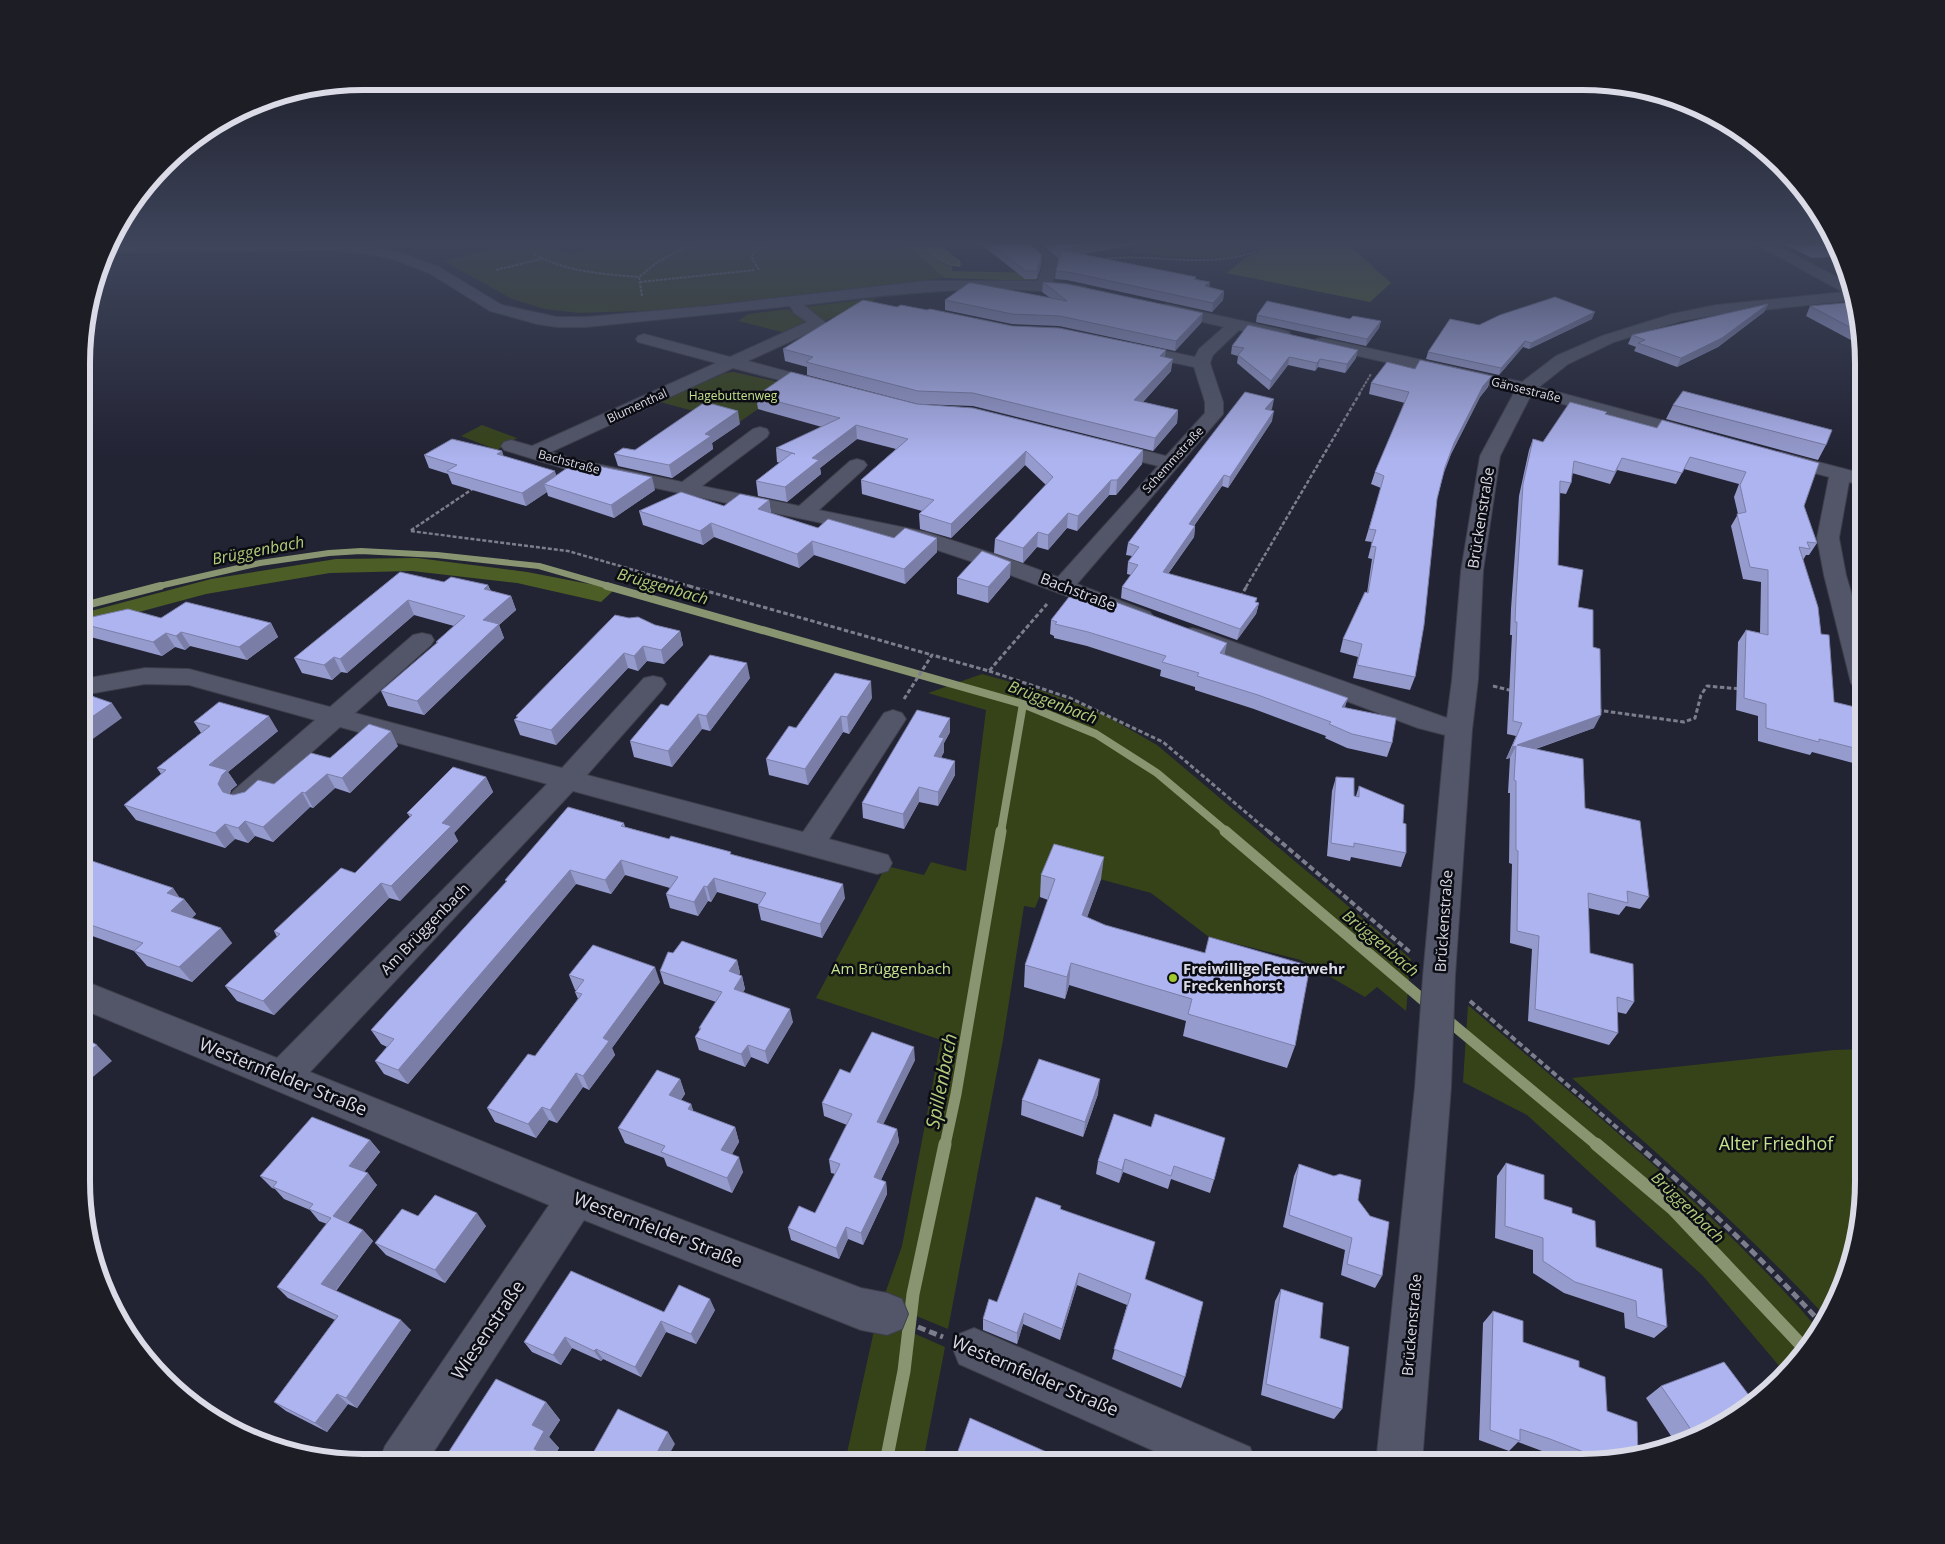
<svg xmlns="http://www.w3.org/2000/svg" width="1945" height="1544" font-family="'Open Sans',sans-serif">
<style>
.green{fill:#364318}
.forest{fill:#4c5e25}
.water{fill:#65773e;stroke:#889570}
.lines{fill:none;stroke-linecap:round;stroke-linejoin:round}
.stream-far3{stroke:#889570;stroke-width:6}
.stream-far2{stroke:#889570;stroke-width:8}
.stream-far1{stroke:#889570;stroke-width:11}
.stream{stroke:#889570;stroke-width:13}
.minor-casing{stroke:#3d3e4b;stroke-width:2}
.path-far4{stroke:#7d7e8c;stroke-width:2;stroke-dasharray:3 1;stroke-linecap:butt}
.path-far3{stroke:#7d7e8c;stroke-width:2.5;stroke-dasharray:4 2;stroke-linecap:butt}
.path-far2{stroke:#7d7e8c;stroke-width:3;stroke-dasharray:4.5 2.5;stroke-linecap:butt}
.path-far1{stroke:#7d7e8c;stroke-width:4;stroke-dasharray:6 3;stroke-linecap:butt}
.path{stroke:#7d7e8c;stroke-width:5;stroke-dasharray:8 4;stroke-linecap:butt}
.minor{fill:#535668;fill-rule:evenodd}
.wall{fill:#969bce}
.shaded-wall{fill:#7a7ea7}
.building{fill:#aeb4ef;stroke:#7a7ea7}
.poi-dot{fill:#a0c92b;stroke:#0c0d14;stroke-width:2}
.labels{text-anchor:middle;stroke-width:5;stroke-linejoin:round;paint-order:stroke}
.far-street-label{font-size:12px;fill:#dadbe6;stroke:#0c0d14}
.far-park-label{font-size:12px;fill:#c4e18b;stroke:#0c0d14}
.street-label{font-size:15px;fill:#dadbe6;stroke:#0c0d14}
.park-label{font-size:15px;fill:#c4e18b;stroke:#0c0d14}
.poi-label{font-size:15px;font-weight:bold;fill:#dadbe6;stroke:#0c0d14;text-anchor:start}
.water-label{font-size:16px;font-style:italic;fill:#b3ce7a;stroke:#0c0d14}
.near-street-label{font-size:18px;fill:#dadbe6;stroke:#0c0d14}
.near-park-label{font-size:18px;fill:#c4e18b;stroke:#0c0d14}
.near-water-label{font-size:19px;font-style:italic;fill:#b3ce7a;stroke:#0c0d14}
.rim{fill:none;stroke:#dadbe6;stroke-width:6}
</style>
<rect width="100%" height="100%" fill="#222333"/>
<path class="green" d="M606 242H903L945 278 667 310 579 313 544 309 512 299 444 261 508 246 540 243 572 255Z
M1176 242H1243L1247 251C1226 265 1152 255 1126 251Z
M878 298 825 321 804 307Z
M788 309 805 320 803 323 782 332 738 321 748 314Z
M734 372 792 385 738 423 660 402 725 373Z
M482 425 517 438 497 450 461 436Z
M982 674 1043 691 1068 700 1103 714 1157 745 1411 959 1406 1011 1377 987 1365 997 1301 960 1209 937 1151 893 1052 866 1035 908 1024 906 1003 1040 948 1329 882 1302 902 1246 941 1040 816 998 886 866 924 875 931 862 966 871 986 710 928 693Z
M1468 1005C1589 1109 1713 1208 1818 1329L1794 1367 1786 1374 1703 1276 1527 1115 1463 1082Z
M1863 1049V1200L1842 1289 1825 1316C1747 1231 1659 1155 1572 1078L1834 1050Z
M877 1317 945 1347 923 1462H845Z"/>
<path class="forest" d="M903 242H919L944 263 952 266V271L1036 273V281L945 278Z
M1254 242H1346L1391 283 1370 302 1226 273 1246 258 1259 252Z
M417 558 527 572 615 589 601 602 517 583 412 571 330 573 206 594 83 627V613L211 579 336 559Z"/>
<path class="water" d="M919 242H936L960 262V266C943 266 932 253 919 242Z"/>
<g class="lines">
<path class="stream-far3" d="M155 587 260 563 329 553 361 551 437 555 539 566 612 587"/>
<path class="stream-far2" d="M607 586 1023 704 1096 734 1157 773 1227 832
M83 606 160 586
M1001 832 1023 704"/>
<path class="stream-far1" d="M1225 831 1429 1005
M1445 1018 1597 1145
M945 1145 956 1094 1001 831"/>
<path class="stream" d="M1596 1144 1673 1209 1805 1349
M886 1462 904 1371 913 1294 945 1144"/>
<defs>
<path id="minor" d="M341 242 375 247 402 253 439 267 502 305 557 317H586L709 306 924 281H1038L1044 262 1019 242H1036L1059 261 1053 282 1085 287 1088 290 1085 293 1080 295C988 282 896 294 804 305L826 323 824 326 748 361 827 382 830 386 827 390 821 391 733 368 551 452 573 459 682 482 753 429 760 427 767 429 769 433 767 437 702 486 799 506 850 461 857 459 864 461 867 465 864 469 819 510 926 532 1007 558 1058 577 1158 466 1099 451 1096 447 1099 443 1106 441 1166 456 1205 413V402L1194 367 1123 352 1121 348 1123 344 1129 343 1195 357 1199 349 1224 327 1160 312 1158 309 1160 306 1166 304 1283 330 1289 332 1291 335 1289 338 1283 340 1239 330 1213 355 1210 363 1223 402V414L1077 584 1150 612 1154 617 1150 622 1142 624 991 568 913 542 569 470 504 450 501 446 504 442 511 440 532 446 716 363 638 342 636 339 638 336 644 334 730 357 807 322 794 313 790 306 586 327H557L537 324 490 311 429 273 393 259 375 255 336 250 109 252 112 244Z
M1752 242H1770L1850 284 1856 300 1716 315 1681 321 1614 342 1568 364 1539 387 1702 431 1704 435 1702 439 1695 441 1688 439 1531 395 1500 456 1483 571 1478 680 1472 730 1455 976 1451 1087 1422 1463H1376L1415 1087 1423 976 1445 735 1418 728 1184 640 1180 635 1184 630 1192 628 1200 630 1447 718 1452 680 1461 571 1480 456 1515 391 1322 348 1316 347 1314 343 1316 339 1322 338 1522 382 1556 356 1602 336 1672 314 1716 305 1843 292Z
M1780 452 1864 474V486L1849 482 1839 538 1846 575 1864 637V691L1855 689 1851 683 1824 575 1817 538 1829 477 1773 462 1770 458 1773 454Z
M422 633 431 635 434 640 431 645 355 713 562 768 644 678 653 676 662 678 666 684 662 690 587 775 803 832 884 713 893 710 902 713 906 719 829 839 888 855 892 863 888 871 877 874 573 791 310 1072 578 1180 861 1288 887 1293 902 1299 908 1314 902 1329 887 1335 861 1330 584 1220 427 1462H379L385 1446 549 1205 82 1009V980L277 1058 547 784 340 727 253 805 243 808 233 805 229 798 233 791 315 720 189 685 145 684 83 695V679L145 668 189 669 330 707 413 635Z
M974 1328 1250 1447 1256 1463H1181L959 1364 953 1349 959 1334Z"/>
</defs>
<use href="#minor" class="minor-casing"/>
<path class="path-far4" d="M534 254C567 272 602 274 639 277
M1103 259C1155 253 1204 269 1255 252L1250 242
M496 270 541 259
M759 270 752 258 753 253 767 242
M640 282 755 270
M642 296 639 277 659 261 697 242
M1359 394 1371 374"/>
<path class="path-far3" d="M474 488 410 531 568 551 693 587
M1246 587 1360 393"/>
<path class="path-far2" d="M689 586 932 655
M1240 597 1247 586
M989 671 1070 698 1163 742 1269 832
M1493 686 1513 691
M904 699 932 655 989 671 1047 604
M1597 710 1684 722 1695 718 1701 695 1707 686 1741 689"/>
<path class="path-far1" d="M1268 831 1411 953
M1470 1001 1637 1145"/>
<path class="path" d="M1636 1144C1701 1200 1763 1260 1821 1323
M918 1327 943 1337"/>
<use href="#minor" class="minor"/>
</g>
<path class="wall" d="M978 242H1027L1042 255V263L1037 279H1025Z
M1039 242H1150L1082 254 1196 277V279L1209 287 1224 291 1223 300 1212 312 1067 280 1055 279 1056 271 1059 259Z
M1780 242H1836L1843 262 1830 257 1812 258Z
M1043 282 1203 313 1201 323 1175 351 1059 326 1012 324 945 310V300L1049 297 1042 292Z
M1768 304 1764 312 1718 347 1677 367 1634 351 1636 347 1628 344 1632 335Z
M1810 306 1858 308 1862 346 1806 316Z
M897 307 927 310 1012 326 1165 357 1171 371 1143 402 1178 410 1177 423 1153 451 973 406 918 404 807 375V367L785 361 783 349Z
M1257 315 1350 319 1381 321 1379 328 1366 346 1256 322Z
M1592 319 1529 349 1523 347 1499 375 1426 359 1428 352 1479 325Z
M1232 346 1356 358 1345 373 1318 367 1315 371 1288 365 1269 390 1237 363 1238 356 1231 354Z
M1371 383 1488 387 1480 397 1451 454 1444 472 1437 499 1415 677 1410 690 1353 678 1358 657 1340 652 1343 639 1367 593 1372 559 1368 558 1372 542 1365 541 1381 488 1371 484 1375 472 1405 403 1369 394Z
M756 396 917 404 1143 450 1142 464 1116 495H1109L1077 531 1067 528 1048 550 1037 547 1023 563 994 553 995 539 1046 485 1025 465 951 538 920 529 919 514 922 511 862 494 861 480 896 449 857 439 820 468 821 474 787 502 758 496 756 481 780 463 777 462 776 448 822 427 758 409Z
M1673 405 1826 445 1818 460 1666 419Z
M1272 409 1271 410 1272 421 1228 488 1222 486 1194 526H1195L1194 537 1168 574 1257 598 1256 602 1259 603 1256 614 1237 640 1121 598 1122 587 1131 575 1127 574 1128 562 1132 556 1126 555 1128 543Z
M1605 414 1657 428 1662 420 1804 506 1817 543 1809 555H1806L1803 560 1821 634 1834 702 1863 709V749L1862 748V750L1853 763 1812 752 1810 755 1758 741V716L1736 710 1738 642 1746 630 1760 633 1761 582 1743 579 1731 526 1738 514 1734 497 1739 484 1684 469 1676 484 1617 470 1610 484 1572 473 1571 483 1566 494 1560 493 1558 565 1578 607 1593 647 1594 728 1536 749 1585 808 1649 897 1640 909 1626 906 1619 915 1588 908 1590 953 1634 1002 1626 1014 1617 1012 1618 1033 1609 1045 1528 1021 1532 949 1510 943 1512 864 1509 863 1510 793H1508L1510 758 1506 759 1516 736 1507 734 1512 635H1510L1511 609 1519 496 1529 450 1533 439 1543 442Z
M740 424 712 443 713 449 672 478 618 466 614 454 635 450Z
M502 451 503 456 556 475 655 490 614 518 548 496 547 492 526 506 452 484 448 474 429 468 424 455Z
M769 500 771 513 818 528 894 538H937V552L905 584 814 555 799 568 714 537 703 545 643 525 639 511 724 506Z
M1010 577 988 603 957 594V578Z
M444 582 488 585 491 591 511 596 516 610 499 625 504 638 424 715 388 706 381 691 437 643 436 642 454 626 414 615 347 673 341 672 332 680 302 673 294 658Z
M161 618 271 623 278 637 247 660 190 646 185 650 175 647 162 656 83 635V619Z
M1051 620 1225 655 1345 707 1392 743 1387 757 1347 748 1325 738 1326 736 1254 709 1195 690V687L1160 676 1161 670 1087 646 1054 638V636L1050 634Z
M655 625 680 631 683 645 664 664 647 661 638 671 628 668 556 745 520 735 514 720 517 718 516 716Z
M750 678 710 731 702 729 672 767 634 757 630 741 668 706Z
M872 698 849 734 843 732 808 785 769 775 766 759Z
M194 722 278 731 228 772 237 785 231 790 230 794 233 795 274 784 330 758 398 746 350 793 335 788 313 808 310 807 273 842 255 836 248 843 235 839 225 848 136 820 124 805 161 774 157 768 201 733Z
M950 732 944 743V752L941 757 955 775 938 806 919 802 904 829 863 818 862 803Z
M486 777 493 792 454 833 458 841 400 901 389 898 274 1015 237 1001 225 986 277 937 274 931 355 873 410 817 407 813Z
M1336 777 1354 796H1356L1359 786 1403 823 1406 853 1401 867 1351 857 1350 861 1327 856 1332 791Z
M624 823 625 827 669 839 732 855 845 898 822 938 761 920 758 906V904L717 892 711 902 708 901 698 916 670 908 666 894 670 888 625 875 611 894 576 884 408 1084 384 1074 375 1061 387 1047 381 1044 371 1030 506 882 505 880Z
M83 858 173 888 179 897 184 899 196 914 192 918 232 943 192 982 147 966 134 951 84 933 82 932Z
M1041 875 1101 879 1087 917 1295 1046 1287 1068 1183 1036 1186 1021 1069 985 1065 999 1024 987 1025 965 1048 900 1040 897Z
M673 953 737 960 740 973 739 975 742 976 745 989 743 992 793 1022 768 1064 751 1057 745 1067 699 1050 695 1037 700 1030 699 1028 716 1002 664 984 660 971Z
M569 975 660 982 612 1048 615 1055 589 1090 583 1087 557 1123 549 1120 536 1138 495 1122 487 1108 535 1056 578 999 575 992 577 990H575Z
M915 1060 883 1124 897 1129 899 1142 881 1180 886 1182 887 1194 863 1245 848 1239 839 1259 791 1240 788 1228 815 1213 835 1174 831 1173 829 1160 847 1125 824 1116 822 1103 850 1073Z
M680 1079 685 1094 681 1100 691 1104 693 1111 735 1127 739 1142 732 1154 743 1172 732 1193 667 1166 664 1158 625 1143 618 1128Z
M1098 1094 1083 1137 1021 1115 1022 1100Z
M1114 1114 1214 1180 1210 1193 1171 1179 1168 1189 1123 1172 1119 1183 1096 1174 1098 1161Z
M370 1140 380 1152 364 1172 377 1185 348 1223 363 1230 373 1241 336 1291 411 1330 357 1408 348 1404 327 1432 286 1411 274 1402 335 1320 288 1298 277 1287 327 1224 319 1221 310 1210 284 1199 275 1189 272 1188 260 1176Z
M1506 1163 1544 1199 1572 1213 1596 1247 1667 1327 1654 1338 1625 1328 1624 1313 1564 1293 1533 1273V1250L1495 1238 1497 1176Z
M1299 1164 1358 1200 1382 1276 1375 1288 1341 1275 1345 1250 1283 1227 1294 1176Z
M1061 1206V1209L1145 1279 1185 1377 1181 1388 1112 1359 1127 1305 1077 1285 1060 1340 1023 1324 1017 1344 983 1330V1319L997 1302Z
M418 1216 486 1226 445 1283 386 1255 375 1243Z
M1281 1289 1320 1338 1342 1409 1334 1419 1261 1395 1275 1301Z
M715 1310 696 1344 666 1332 641 1377 603 1359 601 1361 572 1348 561 1365 532 1352 524 1342 664 1312Z
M1493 1311 1523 1342 1579 1367 1607 1411 1638 1452 1582 1463H1574L1518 1442 1509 1451 1479 1440 1483 1323Z
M1661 1386 1739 1415 1690 1441 1683 1443 1682 1440 1675 1442 1646 1398Z
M546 1402 560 1420 549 1437 559 1448 553 1458 562 1462H454L446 1456Z"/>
<path class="shaded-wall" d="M1104 242H1150L1060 258 1061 250Z
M1042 255V263L1037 279V271Z
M1210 282 1209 290 1205 286Z
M1224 291 1223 300 1212 312 1213 303Z
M1768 304 1764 312 1718 347 1677 367 1681 358Z
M1595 312 1592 319 1529 349 1531 343Z
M1203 313 1201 323 1175 351 1176 341Z
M1381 321 1379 328 1366 346 1367 339Z
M1525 341 1523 347 1499 375 1501 368Z
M1166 350 1164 363 1160 356Z
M1358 350 1356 358 1345 373 1347 364Z
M1289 357 1288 365 1269 390 1271 381Z
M1173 359 1171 371 1133 413 1134 400Z
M1320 359 1318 367 1315 371 1317 363Z
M1492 376 1488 387 1480 397 1451 454 1442 479 1454 443 1483 386Z
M1274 399 1272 409 1263 419 1265 409Z
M1178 410 1177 423 1153 451 1155 438Z
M738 411 740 424 712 443 713 449 672 478 669 465 705 434Z
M1274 411 1272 421 1228 488 1230 477Z
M856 425 857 439 820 468 821 474 787 502 785 487 812 458Z
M1143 450 1142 464 1116 495 1117 480Z
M502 451 506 464 497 454Z
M1026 451 1025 465 951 538V524Z
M1622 458 1617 470 1610 484 1615 472Z
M555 471 559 484H544L547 492 526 506 522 493Z
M1224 475 1222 486 1187 535 1189 524Z
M652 477 655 490 614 518 611 505Z
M1111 480 1109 495 1077 531 1078 516Z
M769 500 771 514 758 509Z
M1068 513 1067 528 1048 550V535Z
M711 523 714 537 703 545 700 531Z
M1195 526 1194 537 1161 583 1163 572Z
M1038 532 1037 547 1023 563V548Z
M937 538V552L905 584 904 569Z
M812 541 814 555 799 568 797 554Z
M1011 562 1010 577 988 603V587Z
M488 585 493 599 484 589Z
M511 596 516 610 499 625 504 638 424 715 417 701 483 620Z
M1257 598 1254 609 1259 603 1256 614 1237 640 1240 629Z
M408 600 414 615 347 673 340 659Z
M271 623 278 637 247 660 239 647Z
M680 631 683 645 664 664 661 650Z
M181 632 190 646 185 650 176 636Z
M166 633 175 647 162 656 153 642Z
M83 642 90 652 83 656Z
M1227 643 1224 657 1220 653Z
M643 646 647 661 638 671 634 656Z
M624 653 628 668 556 745 551 730Z
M334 657 341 672 332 680 324 665Z
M747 663 750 678 710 731 706 716Z
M871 681 872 698 849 734 847 717Z
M1348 698 1343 713 1342 707Z
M112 703 122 718 83 746V723Z
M698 714 702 729 672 767 668 751Z
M1601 715 1594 728 1515 756 1517 745Z
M269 716 278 731 228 772 237 785 231 790 227 799 218 784 209 765Z
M841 716 843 732 808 785 805 769Z
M950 718V732L944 743V752L935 770 934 756 939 737Z
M391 731 398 746 350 793 342 778Z
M1516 746 1510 758 1506 759 1512 747Z
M955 761V775L938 806V792Z
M327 774 335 788 313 808 305 793Z
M486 777 493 792 454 833 458 841 400 901 391 886 442 823Z
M919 787V802L904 829 903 814Z
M302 792 310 807 273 842 263 827Z
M245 821 255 836 248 843 238 828Z
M225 824 235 839 225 848 215 833Z
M1104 857 1101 879 1080 937 1082 915Z
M621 860 625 875 611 894 605 880Z
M570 870 576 884 408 1084 398 1070Z
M714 878 717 892 711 902 707 887Z
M381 883 389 898 274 1015 263 1001Z
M843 884 845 898 822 938 820 924Z
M704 886 708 901 698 916 694 902Z
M173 888 182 901 184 899 196 914 183 926 171 911 167 893Z
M221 928 232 943 192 982 179 967Z
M737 960 740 973 732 984 729 971Z
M1071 963 1069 985 1065 999 1067 977Z
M655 967 660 982 612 1048 615 1055 589 1090 583 1076 603 1038Z
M742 976 745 989 737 1002 734 989Z
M790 1009 793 1022 768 1064 765 1051Z
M97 1045 112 1061 82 1086V1057Z
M748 1045 751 1057 745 1067 741 1054Z
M914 1047 915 1060 878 1135 877 1122Z
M576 1073 583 1087 557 1123 550 1110Z
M680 1079 685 1094 674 1110 669 1095Z
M1100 1079 1098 1094 1083 1137 1085 1122Z
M691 1104 696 1119 688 1109Z
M542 1107 549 1120 536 1138 528 1124Z
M735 1127 739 1142 726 1165 721 1150Z
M897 1129 899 1142 876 1190 874 1177Z
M370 1140 380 1152 359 1178 349 1166Z
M739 1157 743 1172 732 1193 727 1178Z
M1125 1159 1123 1172 1119 1183 1122 1170Z
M368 1173 377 1185 344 1228 333 1216Z
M886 1182 887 1194 863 1245 861 1233Z
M477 1213 486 1226 445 1283 435 1270Z
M846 1227 848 1239 839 1259 836 1248Z
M363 1230 373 1241 332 1295 321 1284Z
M1079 1273 1077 1285 1060 1340 1062 1329Z
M710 1299 715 1310 696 1344 691 1334Z
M1024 1313 1023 1324 1017 1344V1333Z
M401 1320 411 1330 357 1408 346 1398Z
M661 1321 666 1332 641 1377 635 1367Z
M565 1337 572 1348 561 1365 553 1355Z
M596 1349 603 1359 601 1361 594 1351Z
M337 1394 348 1404 327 1432 315 1423Z
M546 1402 560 1420 549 1437 559 1448 551 1462 534 1449 532 1425Z
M1698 1429 1682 1440 1675 1442 1692 1431Z
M668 1432 675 1444 665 1462H652Z"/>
<path class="building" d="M988 242H1027L1042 255 1037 271H1026Z
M1049 242H1104L1061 250 1196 277 1194 279 1210 282 1205 286 1224 291 1213 303 1068 272 1056 271 1061 251Z
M1800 242H1836L1839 251 1834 249 1816 250Z
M1043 282 1067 284 1203 313 1176 341 1060 316 1012 314 945 300 969 283H972L1067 301Z
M1555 297 1595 312 1531 343 1525 341 1501 368 1428 352 1450 319 1479 325 1500 315Z
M863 300 897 307 901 305 927 310 930 309 1012 326 1059 328 1166 350 1160 356 1173 359 1134 400 1178 410 1155 438 973 393 918 391 806 362 813 357 783 349Z
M1267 301 1350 319 1353 316 1381 321 1367 339 1257 315Z
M1856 302 1858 308 1861 333 1810 306Z
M1768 304 1722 338 1681 358 1638 343 1645 340 1632 335Z
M1248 325 1358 350 1347 364 1320 359 1317 363 1289 357 1271 381 1238 355 1244 348 1232 346Z
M1420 360 1492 376 1483 386 1454 443 1445 467 1437 499 1424 625 1415 677 1357 665 1362 644 1343 639 1365 592 1368 593 1376 547 1371 546 1376 530 1369 529 1384 476 1375 472 1409 392 1371 383 1387 362 1415 369Z
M791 372 917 404 973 408 1143 450 1117 480H1111L1078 516 1068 513 1048 535 1038 532 1023 548 995 539 1053 477 1026 451 951 524 919 514 934 500 861 480 908 439 856 425 812 458 819 460 785 487 756 481 792 453 795 454 776 448 840 418 756 396Z
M1683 391 1832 430 1826 445 1673 405Z
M1245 392 1274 399 1265 409 1274 411 1230 477 1224 475 1189 524 1195 526 1163 572 1257 598 1255 602 1259 603 1240 629 1122 587 1138 565 1128 562 1139 547 1128 543Z
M705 402 738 411 705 434 711 436 669 465 614 454 623 448 635 450Z
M1570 402 1607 412 1605 414 1657 428 1662 420 1819 463 1804 506 1817 543 1807 542 1810 549 1799 547 1818 607 1821 634 1829 635 1834 702 1863 709V733H1861L1862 750 1819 739V742L1766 728V704L1744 698 1746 630 1768 635V570L1750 567 1737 514 1746 512 1740 485 1746 472 1690 457 1682 473 1622 458 1615 472 1574 461 1571 483 1560 481 1558 565 1583 570 1578 607 1593 610V647L1600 649 1601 715 1517 745 1583 759 1585 808 1640 821 1649 897 1627 891 1628 903 1588 893 1590 953 1633 964 1634 1002 1617 997 1618 1033 1535 1009 1539 936 1517 931 1518 851 1516 850V781L1514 780 1516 746 1512 747 1522 723 1513 721 1517 622H1515L1516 597 1523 484 1533 439 1543 442Z
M452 439 502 451 497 454 555 471 522 493 447 471 457 465 424 455Z
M598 466 652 477 611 505 544 484 567 468 573 470 576 468 590 472Z
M681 492 724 506 740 494 769 500 758 509 818 528 828 519 894 538 905 528 937 538 904 569 812 541 797 554 711 523 700 531 639 511Z
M982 551 1011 562 988 587 957 578Z
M400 572 444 582 451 577 488 585 484 589 511 596 483 620 499 624 417 701 381 691 438 642H436L465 616 408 600 340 659 334 657 324 665 294 658Z
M1069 597 1105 608 1110 600 1227 643 1220 653 1348 698 1342 707 1396 718 1392 743 1352 734 1329 724 1331 722 1258 695 1197 676 1199 673 1162 662 1166 656 1088 632 1055 624 1057 622 1051 620Z
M186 602 271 623 239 647 181 632 176 636 166 633 153 642 83 624V619L128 609 161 618Z
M615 615 629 618 638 617 655 625 680 631 661 650 643 646 634 656 624 653 551 730 514 720 518 717 516 716Z
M710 655 747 663 706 716 698 714 668 751 630 741 661 704 668 706Z
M835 673 871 681 847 717 841 716 805 769 766 759 789 726 796 728Z
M83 693 112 703 83 723Z
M219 702 269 716 209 765 227 770 222 775 218 784 223 792 233 795 245 792 258 780 274 784 311 753 330 758 369 724 391 731 342 778 327 774 305 793 302 792 263 827 245 821 238 828 225 824 215 833 124 805 166 770 157 768 210 726 194 722Z
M917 710 950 718 939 737 944 738 934 756 955 761 938 792 919 787 903 814 862 803Z
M453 767 486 777 442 823 451 826 391 886 381 883 263 1001 225 986 280 934 274 931 341 868 355 873 412 815 407 813Z
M1336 777 1354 778V796L1359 797V786L1404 805 1403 823 1406 824V853L1354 843V847L1331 843Z
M568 807 624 823 621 826 669 839 671 836 731 852 730 854 843 884 820 924 758 906 766 893 714 878 707 887 704 886 694 902 666 894 678 877 621 860 605 880 570 870 398 1070 375 1061 394 1039 371 1030 507 881 505 880Z
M1054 844 1104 857 1082 915 1105 925 1205 953 1209 937 1310 966 1295 1046 1188 1014 1192 999 1071 963 1067 977 1025 965 1055 879 1041 875Z
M83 858 173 888 167 893 184 899 171 911 221 928 179 967 134 951 143 943 82 922Z
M682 941 737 960 729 971 742 976 734 989 790 1009 765 1051 748 1045 741 1054 695 1037 701 1028H699L722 992 660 971 668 952 673 953Z
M593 945 655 967 603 1038 609 1041 583 1076 576 1073 550 1110 542 1107 528 1124 487 1108 528 1054 535 1056 582 994 575 992 584 980 569 975Z
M872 1032 914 1047 877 1122 897 1129 874 1177 886 1182 861 1233 846 1227 836 1248 788 1228 799 1206 815 1213 840 1164 829 1160 852 1114 822 1103 840 1069 850 1073Z
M82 1037 97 1045 82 1057Z
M1039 1059 1100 1079 1085 1122 1022 1100Z
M657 1070 680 1079 669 1095 691 1104 688 1109 735 1127 721 1150 739 1157 727 1178 661 1152 665 1146 618 1128Z
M1114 1114 1151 1127 1155 1114 1225 1138 1214 1180 1174 1166 1171 1176 1125 1159 1122 1170 1098 1161Z
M312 1117 370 1140 349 1166 368 1173 333 1216 363 1230 321 1284 401 1320 346 1398 337 1394 315 1423 274 1402 338 1316 277 1287 331 1218 309 1209 313 1204 273 1187 277 1182 260 1176Z
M1506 1163 1544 1175V1199L1572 1208V1213L1595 1221 1596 1247 1662 1269 1667 1327 1637 1317 1636 1301 1575 1282 1543 1261V1238L1505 1226Z
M1299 1164 1334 1176 1340 1174 1361 1180 1358 1200 1370 1216 1389 1222 1382 1276 1347 1264 1352 1238 1289 1215Z
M435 1195 477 1213 435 1270 375 1243 402 1209 418 1216Z
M1036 1197 1061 1206 1060 1209 1155 1242 1145 1279 1203 1302 1185 1377 1114 1349 1131 1294 1079 1273 1062 1329 1024 1313 1017 1333 983 1319 989 1299 997 1302Z
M571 1271 664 1312 679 1285 710 1299 691 1334 661 1321 635 1367 596 1349 594 1351 565 1337 553 1355 524 1342Z
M1281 1289 1323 1303 1320 1338 1349 1347 1342 1409 1266 1384Z
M1493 1311 1523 1321V1342L1579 1361V1367L1605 1377 1607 1411 1637 1422 1638 1452 1602 1459 1550 1439 1520 1429V1441L1490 1430Z
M1724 1362 1754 1402 1739 1415 1702 1435 1698 1429 1692 1431 1661 1386Z
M496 1379 546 1402 532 1425 544 1431 534 1449 562 1462H460L446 1456Z
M618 1409 668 1432 652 1462H588Z
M970 1418 1069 1462H954Z
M1079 1459 1086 1463H1078Z"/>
<linearGradient id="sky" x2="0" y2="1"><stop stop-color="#13131c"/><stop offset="0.53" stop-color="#3e455b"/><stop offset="1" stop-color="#3e455b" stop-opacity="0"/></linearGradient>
<rect width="1945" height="459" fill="url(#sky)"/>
<circle class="poi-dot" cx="1173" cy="978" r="5"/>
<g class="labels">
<g class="far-street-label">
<text transform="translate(1526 390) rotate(14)" y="4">Gänsestraße</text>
<text transform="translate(637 406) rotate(-25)" y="4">Blumenthal</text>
<text transform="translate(1173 460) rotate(-48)" y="4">Schemmstraße</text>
<text transform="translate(569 462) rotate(15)" y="4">Bachstraße</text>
</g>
<g class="far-park-label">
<text x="733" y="400">Hagebuttenweg</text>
</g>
<g class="street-label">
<text transform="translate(1481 518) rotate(-81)" y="5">Brückenstraße</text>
<text transform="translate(1078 592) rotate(21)" y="5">Bachstraße</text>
<text transform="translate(1444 921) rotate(-86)" y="5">Brückenstraße</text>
<text transform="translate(425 929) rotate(-46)" y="5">Am Brüggenbach</text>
<text transform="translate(1412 1325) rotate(-85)" y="5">Brückenstraße</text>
</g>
<g class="park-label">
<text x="891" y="974">Am Brüggenbach</text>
</g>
<g class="poi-label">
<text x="1183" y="974">Freiwillige Feuerwehr<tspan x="1183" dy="17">Freckenhorst</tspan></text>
</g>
<g class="water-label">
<text transform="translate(258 550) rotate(-11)" y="6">Brüggenbach</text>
<text transform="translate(663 586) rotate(16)" y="6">Brüggenbach</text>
<text transform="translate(1053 702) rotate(21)" y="6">Brüggenbach</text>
<text transform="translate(1381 943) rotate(40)" y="6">Brüggenbach</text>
<text transform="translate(1688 1207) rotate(44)" y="6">Brüggenbach</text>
</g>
<g class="near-street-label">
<text transform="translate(283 1077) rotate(22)" y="6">Westernfelder Straße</text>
<text transform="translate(658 1230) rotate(21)" y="6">Westernfelder Straße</text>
<text transform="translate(488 1330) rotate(-56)" y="6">Wiesenstraße</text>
<text transform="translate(1035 1376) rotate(23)" y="6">Westernfelder Straße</text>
</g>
<g class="near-park-label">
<text x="1776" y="1150">Alter Friedhof</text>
</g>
<g class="near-water-label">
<text transform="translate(941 1081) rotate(-79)" y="7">Spillenbach</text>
</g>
</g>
<path d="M0 0H1945V1544H0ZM363 90H1582A273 273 0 0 1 1855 363V1181A273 273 0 0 1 1582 1454H363A273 273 0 0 1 90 1181V363A273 273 0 0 1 363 90Z" fill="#1c1d25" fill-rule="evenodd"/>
<path class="rim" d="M363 90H1582A273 273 0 0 1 1855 363V1181A273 273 0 0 1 1582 1454H363A273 273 0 0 1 90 1181V363A273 273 0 0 1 363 90Z"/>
</svg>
